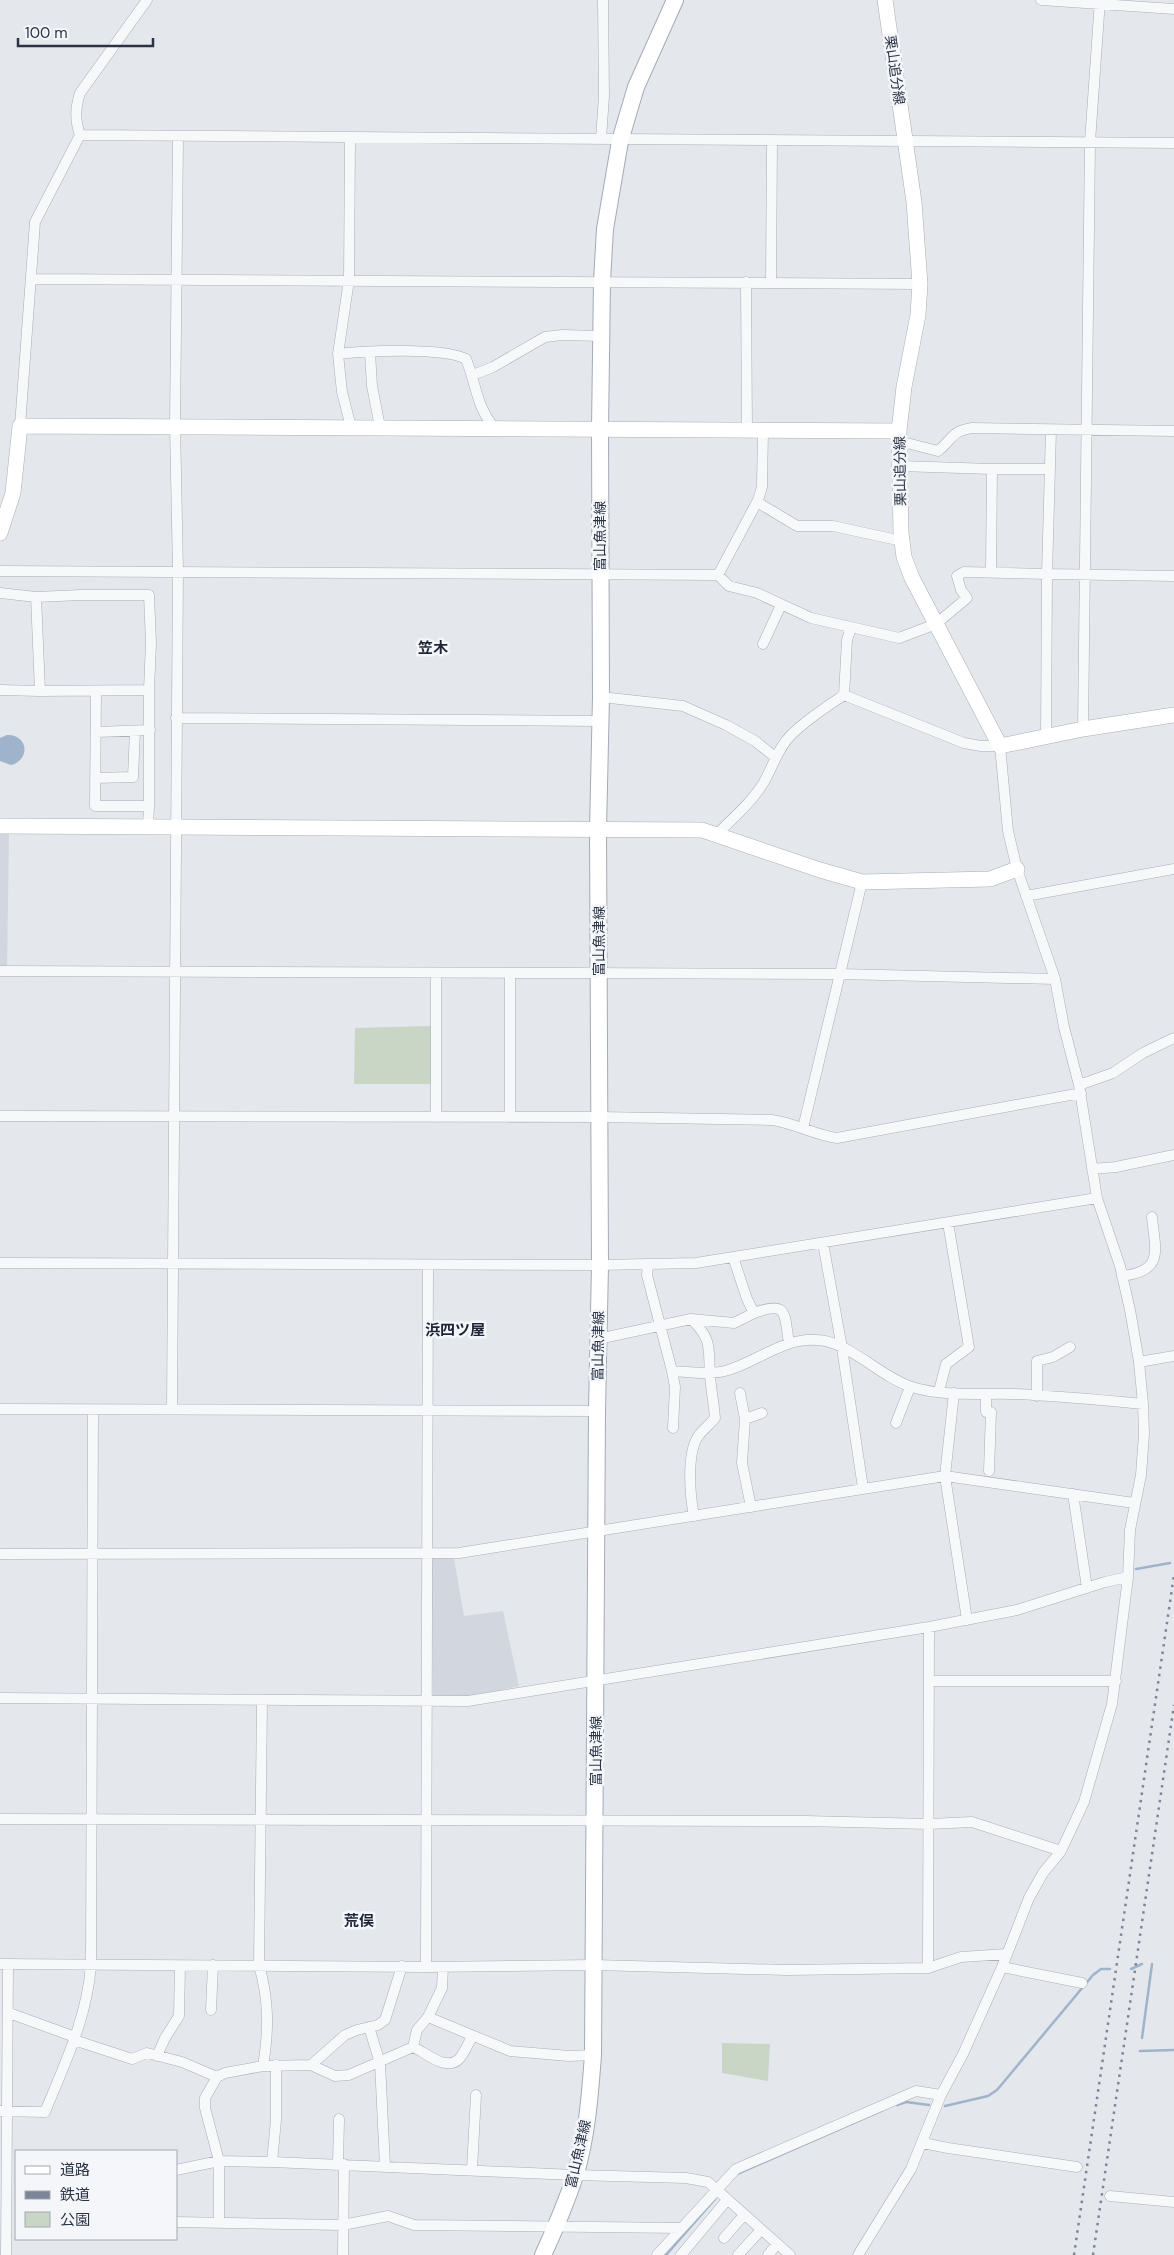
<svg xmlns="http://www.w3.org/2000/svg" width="1174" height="2255" font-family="'DM Sans','Noto Sans JP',sans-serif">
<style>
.built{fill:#d2d6de}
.green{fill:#c9d6c5}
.water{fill:#9fb4cc}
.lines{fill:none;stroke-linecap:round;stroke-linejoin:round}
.stream{stroke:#9fb4cc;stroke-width:2.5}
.street-casing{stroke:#a9aeb7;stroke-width:11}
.secondary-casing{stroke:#a9aeb7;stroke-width:16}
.primary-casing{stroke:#a3abb8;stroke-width:18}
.street{stroke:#f7f8fa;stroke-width:10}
.secondary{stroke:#fff;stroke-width:15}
.primary{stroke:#fff;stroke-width:16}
.rail{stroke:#7d8696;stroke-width:2.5;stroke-dasharray:2.5 5;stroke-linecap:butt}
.labels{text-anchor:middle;stroke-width:5;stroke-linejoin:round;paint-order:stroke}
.street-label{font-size:14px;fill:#2b3445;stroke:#f4f6f9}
.neighbourhood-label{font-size:15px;font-weight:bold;fill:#1d2536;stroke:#f4f6f9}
</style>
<rect width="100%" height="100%" fill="#e4e7ec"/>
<path class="built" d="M0 834H9L7 967H0Z
M432 1557 454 1559 464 1616 503 1611 519 1686 467 1697 433 1696Z"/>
<path class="green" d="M431 1026 432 1084H354L355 1028Z
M722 2043 770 2044 768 2081 722 2073Z"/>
<path class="water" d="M7 735C28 734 31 760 11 765L0 761V738Z"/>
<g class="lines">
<path class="stream" d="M1136 1569 1170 1563
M1131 1969 1142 1964
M1142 2038 1152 1964
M1140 2051 1174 2050
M897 2105 906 2102 929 2105
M945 2106 988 2096 997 2090 1093 1975 1101 1969H1110
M737 2174 883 2110
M666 2255 715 2199"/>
<defs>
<path id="street" d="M1041 0 1174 9
M80 135 1174 143
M601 139 604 96 603 0
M31 279 920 284
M746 282 747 431
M771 283 772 141
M370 352 372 386 380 427
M338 354 349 280 350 139
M473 375 493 367 545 337 562 335 601 336
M20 426 35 222 80 135C75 120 75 109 80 93L147 0
M351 427 342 392 338 354C366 351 443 347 466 359 477 386 475 403 494 428
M1051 430 1047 574 1174 576
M899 441 938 451C952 440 951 431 972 428L1174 431
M899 466 992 469
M757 502 797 526H833L902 541
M0 571 718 575 729 586 757 593 811 618 899 638 936 624 967 598 961 590 957 576 964 572 1047 574 1046 736
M991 571 992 469H1050
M718 575 758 500 762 487 763 431
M0 593 36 597 40 691 0 690
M36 597 81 595H149L151 643 149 690 40 691
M763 644 781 605
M149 690V806
M96 691 95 806H149L148 827
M844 695 964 743 981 746H1000L1008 831 1017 869 1055 979 1064 1027 1079 1085 1097 1198 1120 1266 1130 1310 1139 1362 1143 1404 1144 1434 1141 1475 1130 1530 1128 1577 1112 1704 1084 1802 1061 1851 1043 1873 1029 1898 1002 1967 963 2054 941 2095 911 2169 858 2255
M844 695 847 640 851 628
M601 697 683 706 726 725 755 741 775 757
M176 718 600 721
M1083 729 1090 142 1100 0
M96 732 150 730
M95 778 133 777 135 731
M717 834C733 818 752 802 764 782 773 766 778 748 791 735 807 719 826 707 844 695
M1026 896 1174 869
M0 971 840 974 1055 979
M510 974V1117
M1079 1085 1113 1073 1143 1053 1174 1038
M0 1116 599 1117 772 1120C795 1123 814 1135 837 1138L1081 1093
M436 1117V974
M803 1128 862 882
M1092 1169 1116 1167 1174 1155
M823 1243 842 1348 863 1488
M0 1263 600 1265 696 1263 1097 1198
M648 1265 647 1275 672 1371C689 1372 708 1375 725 1371 756 1363 783 1337 818 1340 850 1342 880 1377 912 1387 944 1397 981 1393 1014 1394 1057 1396 1100 1400 1143 1404
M1122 1276C1165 1271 1155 1250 1152 1217
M754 1313C789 1300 784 1315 789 1343
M691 1319 734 1323 754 1313 747 1299 733 1257
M598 1339 691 1319C713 1340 708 1348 710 1375 711 1390 714 1404 715 1418 710 1424 704 1429 699 1435 686 1452 690 1496 694 1516
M1139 1362 1174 1356
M672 1371 675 1387 673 1428
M939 1391 946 1364 969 1347 948 1223
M740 1393 745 1419 742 1463 751 1507
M954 1393 945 1476 967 1620
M986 1394V1412H991L989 1471
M1037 1396V1361L1053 1357 1070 1347
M172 1408 178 571 175 425 178 137
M0 1409 597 1411
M745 1419 762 1413
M896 1423 910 1387
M1073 1494 1087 1588
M0 1554 459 1553 945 1476 1134 1503
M929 1681H1116
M0 1698 468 1701 929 1627 1017 1610 1105 1582 1128 1577
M262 1700 259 1965C269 2001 269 2029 263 2066
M0 1819 805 1821 929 1824 972 1822 1061 1851
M0 1964 426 1967 594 1965 787 1970 928 1968 961 1957 1007 1954
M426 1967 428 1265
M1002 1967 1082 1983
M928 1968 929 1627
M211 2010 213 1965
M9 2013 75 2037
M428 2017 510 2051 569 2056 593 2055
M369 2027 380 2063 385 2166
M74 2040 132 2059 147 2053 182 2062 217 2077
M413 2047C425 2052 446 2072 459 2059 464 2054 468 2043 473 2036
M157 2056 165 2038 179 2016 180 1966
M311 2065 335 2076 349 2075 413 2047 417 2030 428 2017 442 1988 443 1967
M0 2111 45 2112C65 2063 87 2018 91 1965L93 1410
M923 2143 948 2148 1077 2167
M272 2162 276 2120V2065
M338 2164 339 2119
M472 2169 476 2095
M176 2170 219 2161 272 2162 575 2175 686 2178 708 2182 790 2255
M1110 2196 1174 2202
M176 2222 343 2225 388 2216 414 2225 681 2228
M219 2222V2161L205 2108V2098L217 2077 225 2073 263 2066 311 2065 345 2035 357 2030 378 2025 385 2020 402 1966
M724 2238 744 2215
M6 2255 8 1964
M343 2255 344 2164
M657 2255 736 2169 916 2091 941 2095
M681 2255 727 2200
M738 2255 761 2230
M768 2255 777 2244"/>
<path id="secondary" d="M885 0 914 202 920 284 918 315 904 387 899 431 901 533 904 557 912 578 1000 746 1083 729 1174 715
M0 533 13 493 20 426 899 431
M0 826 702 830 820 870 862 882 990 879 1017 869"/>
<path id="primary" d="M543 2255C555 2229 566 2203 575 2176 587 2137 590 2095 593 2055L597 1411 600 1265 598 830 601 697 600 429 602 281 605 229 620 141 636 87 675 0"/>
</defs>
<use href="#street" class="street-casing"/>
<use href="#secondary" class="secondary-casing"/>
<use href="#primary" class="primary-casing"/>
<use href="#street" class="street"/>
<use href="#secondary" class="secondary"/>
<use href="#primary" class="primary"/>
<path class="rail" d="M1074 2255 1174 1575
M1093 2255 1174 1705"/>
</g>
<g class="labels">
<g class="street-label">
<text transform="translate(895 70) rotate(82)" y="5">栗山追分線</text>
<text transform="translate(900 471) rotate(-91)" y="5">栗山追分線</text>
<text transform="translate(600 536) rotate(-90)" y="5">富山魚津線</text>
<text transform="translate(599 941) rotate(-90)" y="5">富山魚津線</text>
<text transform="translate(598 1346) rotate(-89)" y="5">富山魚津線</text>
<text transform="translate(596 1751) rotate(-90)" y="5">富山魚津線</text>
<text transform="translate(578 2154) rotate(-77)" y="5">富山魚津線</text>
</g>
<g class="neighbourhood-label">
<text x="433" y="653">笠木</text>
<text x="455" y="1335">浜四ツ屋</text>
<text x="359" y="1926">荒俣</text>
</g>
</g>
<rect x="15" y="2150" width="162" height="90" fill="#f4f6f9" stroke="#a4a8b1"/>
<rect x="25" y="2166" width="25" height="8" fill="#ffffff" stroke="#a4a8b1"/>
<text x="60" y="2175" font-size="15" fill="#2b3445">道路</text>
<rect x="25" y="2191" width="25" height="8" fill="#7d8696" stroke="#a4a8b1"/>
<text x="60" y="2200" font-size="15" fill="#2b3445">鉄道</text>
<rect x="25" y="2212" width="25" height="15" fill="#c9d6c5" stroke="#a4a8b1"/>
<text x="60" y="2225" font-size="15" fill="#2b3445">公園</text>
<path d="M18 38v8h135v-8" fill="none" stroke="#2b3445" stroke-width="2.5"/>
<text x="25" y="38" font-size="15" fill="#2b3445" stroke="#f4f6f9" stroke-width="4" paint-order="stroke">100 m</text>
</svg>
